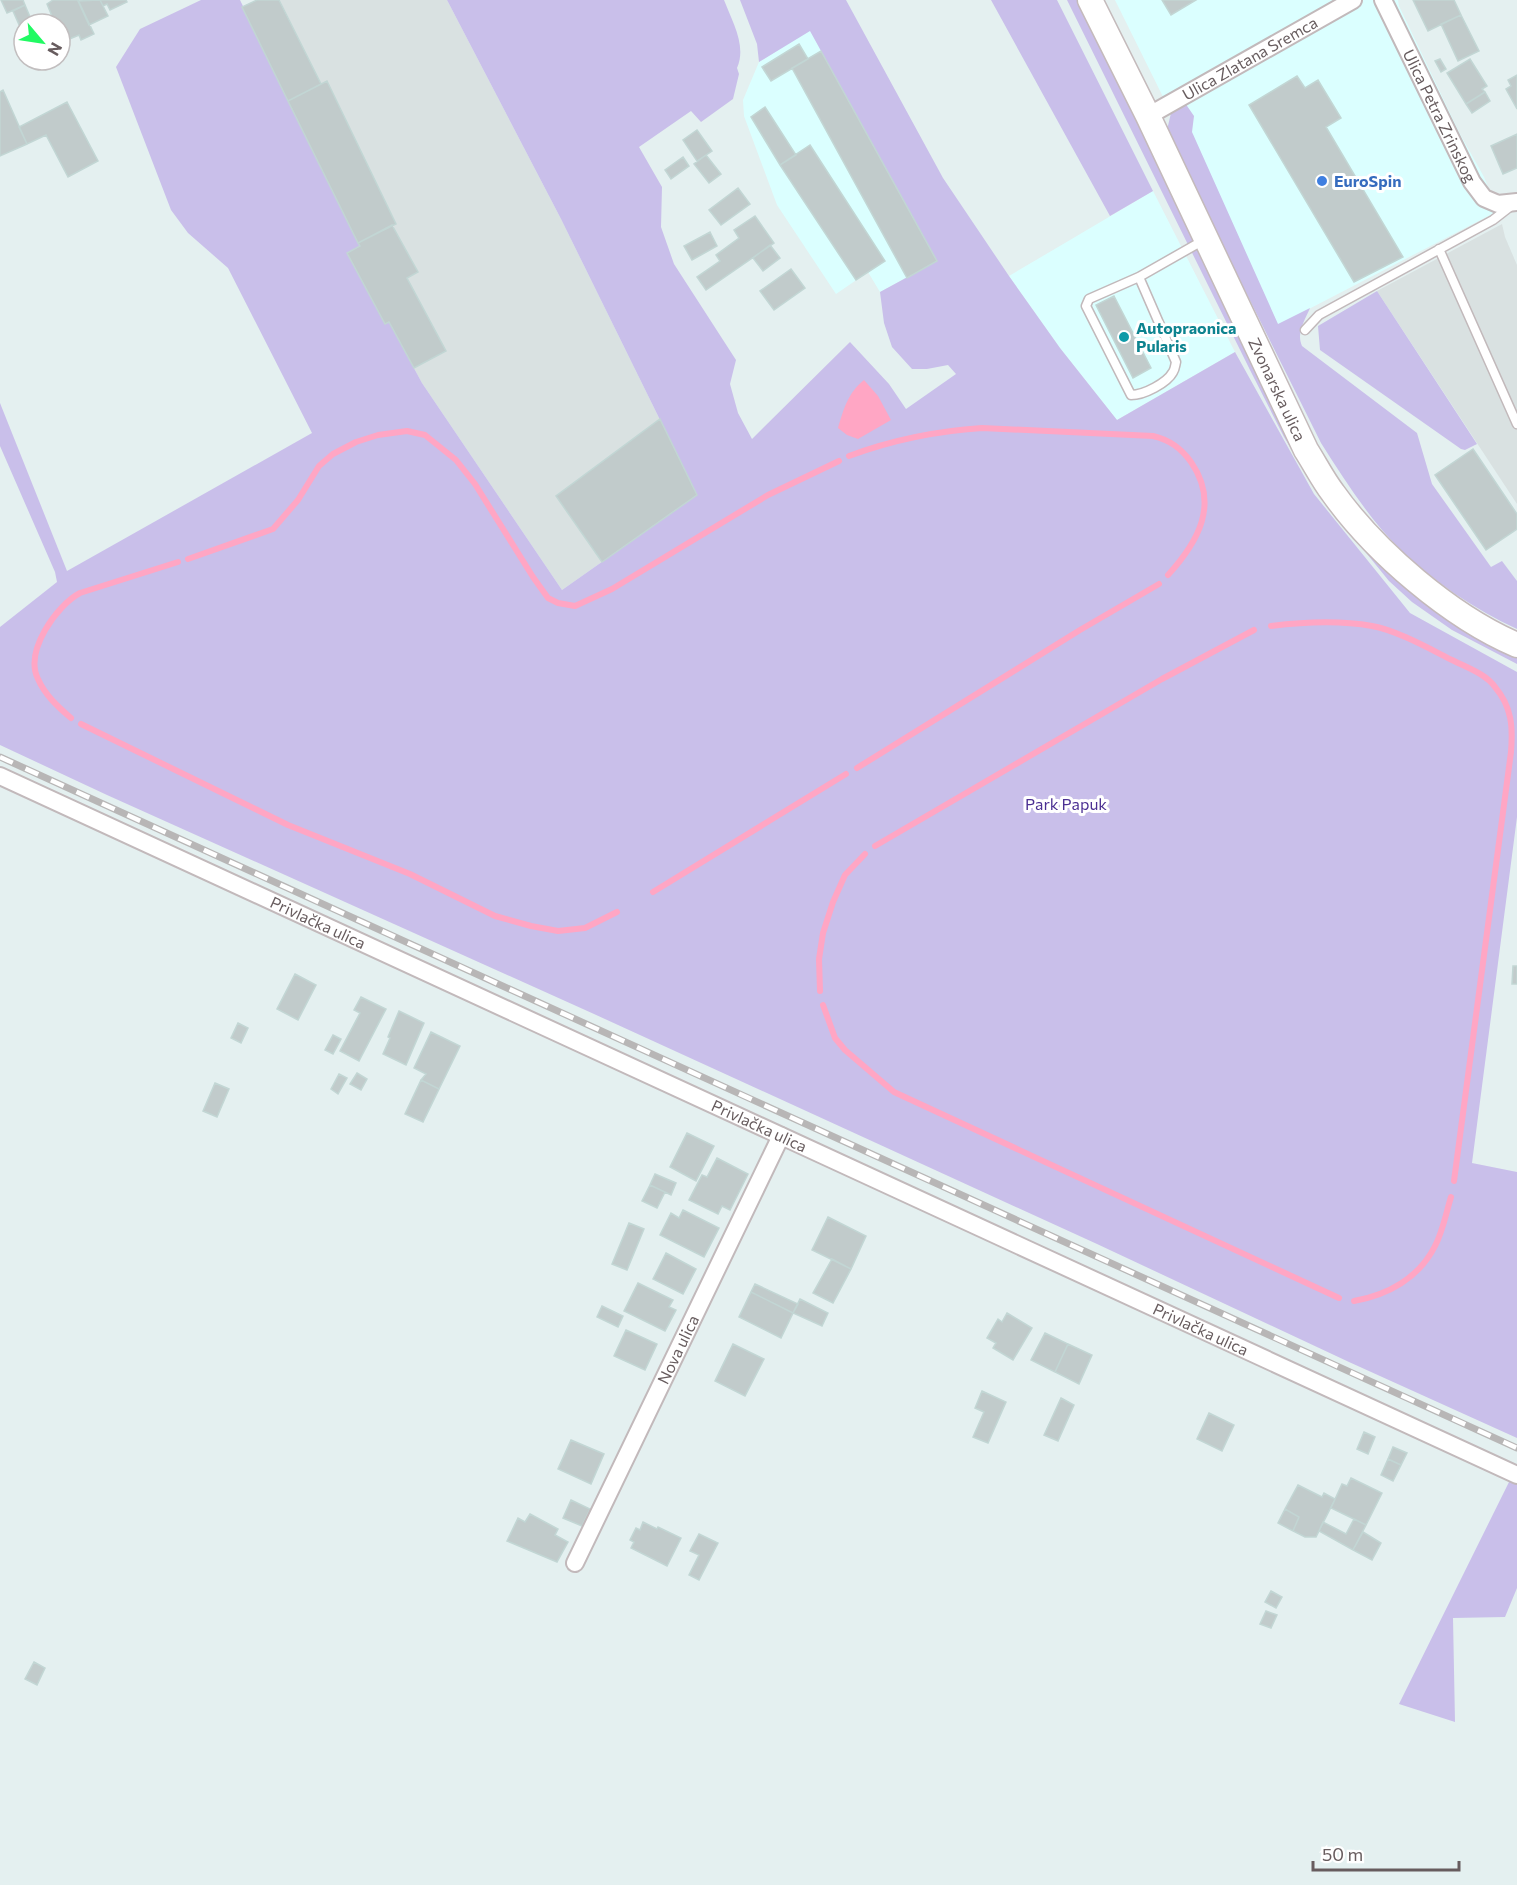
<svg xmlns="http://www.w3.org/2000/svg" width="1517" height="1885" font-family="Commissioner,sans-serif">
<style>
.commercial{fill:#dbffff}
.industrial{fill:#d9e1e1}
.green{fill:#c9bfea}
.water{fill:#ffa6c4}
.lines{fill:none;stroke-linecap:round;stroke-linejoin:round}
.stream{stroke:#ffa6c4;stroke-width:6}
.building{fill:#c1cbcb;stroke:#c2d6d4;stroke-width:1.5}
.lane-casing{stroke:#c2b9bb;stroke-width:11}
.street-casing{stroke:#c2b9bb;stroke-width:20}
.secondary-casing{stroke:#c4babb;stroke-width:27}
.lane{stroke:#fff;stroke-width:8}
.street{stroke:#fff;stroke-width:16}
.secondary{stroke:#fff;stroke-width:24}
.rail-casing{stroke:#b8b6b6;stroke-width:7}
.rail{stroke:#fff;stroke-width:4.5;stroke-dasharray:14;stroke-linecap:butt}
.shop-dot{fill:#3f7fe0;stroke:#fff;stroke-width:2}
.culture-dot{fill:#0f9aa8;stroke:#fff;stroke-width:2}
.labels{text-anchor:middle;stroke-width:6;stroke-linejoin:round;paint-order:stroke}
.street-label{font-size:16px;fill:#675c5e;stroke:#fff}
.shop-label{font-size:16px;font-weight:bold;fill:#366cbe;stroke:#fff;text-anchor:start}
.culture-label{font-size:16px;font-weight:bold;fill:#0d838f;stroke:#fff;text-anchor:start}
.park-label{font-size:16px;fill:#4b2f92;stroke:#fff}
</style>
<rect width="100%" height="100%" fill="#e4f0f0"/>
<path class="commercial" d="M1115 0H1398L1399 6 1460 134 1484 177 1498 211 1278 325 1191 132 1193 116 1185 103 1171 113Z
M810 30 937 261 880 292 868 272 836 294 777 205 744 116 743 100 759 62Z
M1153 191 1235 352 1117 420 1060 348 1009 276Z"/>
<path class="industrial" d="M257 0H447L561 219 697 495 562 590 422 383 389 322 360 246 242 7Z
M1502 224 1505 237 1517 265V504L1377 291Z"/>
<path class="green" d="M201 0H240L360 246 389 322 422 383 562 590 697 495 561 219 447 0H724C732 21 747 46 737 68L739 74 733 99 701 122 691 111 639 147 662 187 661 227 674 264 736 360 730 384 738 413 752 439 850 342 889 384 906 409 956 374 948 365 927 369H912L892 347 884 323 880 292 937 261 810 31 759 62 757 44 740 0H846L943 178 1009 276 1060 348 1117 420 1235 352 1314 494 1410 613 1517 672V817L1472 1163 1517 1172V1438L1349 1362 1097 1244 594 1014 107 795 0 745V627L57 582 55 572 0 446V403L67 571 312 433 228 268 188 233 171 210 116 67 140 29Z
M991 0H1057L1153 191 1110 216Z
M1067 0H1078L1316 479 1517 656V664L1452 630 1412 602 1389 581 1319 495 1284 437 1250 370Z
M1185 103 1194 116 1192 132 1278 324 1310 308C1305 320 1296 333 1302 346L1417 433 1432 484 1491 567 1502 561 1517 581V629C1474 609 1434 582 1400 549 1369 519 1344 479 1321 443L1168 136 1167 130 1171 113Z
M1377 291 1477 444 1465 450 1461 449 1320 350 1318 326Z
M1510 1480 1517 1483V1588L1505 1617 1453 1618 1455 1722 1399 1704Z"/>
<path class="water" d="M864 380 878 396 891 420 858 439 847 435 838 428C844 408 848 393 864 380Z"/>
<g class="lines">
<path class="stream" d="M849 456C892 440 936 431 982 428L1153 436C1170 440 1181 448 1191 462 1220 504 1198 542 1168 575
M188 559 273 529 298 500 319 466 333 454 356 442 378 435 407 431 425 435 456 460 475 484 533 577 548 598 558 603 575 606 612 589 768 495 839 461
M1271 626C1304 622 1338 620 1372 626 1396 630 1430 649 1452 660 1466 667 1486 674 1495 687 1512 707 1513 727 1511 752L1454 1181
M71 718C58 707 45 695 38 679 24 651 57 605 80 593L178 562
M81 724 288 825 410 874 495 916 531 926 558 931 585 928 617 912
M857 768 1080 630 1159 584
M875 846 1162 679 1254 630
M653 892 846 774
M820 991 819 959 823 933 833 902 845 875 865 854
M823 1005 835 1038 845 1050 894 1092 1339 1298
M1354 1301C1388 1295 1419 1278 1435 1246 1443 1231 1446 1213 1451 1197"/>
</g>
<path class="building" d="M1 0H23L25 5 7 13Z
M53 0H78L94 34 81 40 79 35 60 43V24H49L54 21 47 4Z
M100 0 108 16 89 25 78 1Z
M100 0H126L127 2 110 10 107 4 103 6Z
M257 0H279L321 84 288 101 242 7Z
M1162 0H1196L1171 15Z
M1413 0H1454L1461 15 1428 31Z
M25 5 33 24H24V36L13 11Z
M1461 15 1479 51 1458 61 1441 24Z
M799 44 808 59 771 81 762 67Z
M821 51 937 261 907 278 792 68Z
M1440 59 1446 69 1441 72 1435 61Z
M1470 59 1487 86 1482 89 1485 92 1466 104 1447 73Z
M1517 75V109L1506 89 1511 86 1508 80Z
M1297 76 1305 88 1318 80 1341 118 1326 127 1403 257 1354 282 1249 105Z
M327 81 396 224 358 243 288 101Z
M3 90 27 144 0 156V92Z
M1485 92 1490 101 1472 113 1466 104Z
M67 102 98 161 68 177 46 135 27 144 19 127Z
M765 107 796 155 780 165 751 117Z
M697 130 712 151 697 161 683 140Z
M1517 134V168L1503 174 1491 146Z
M810 145 885 261 856 280 780 165Z
M706 155 721 174 709 183 694 164Z
M683 157 689 166 671 179 665 170Z
M738 188 750 204 721 225 709 210Z
M755 216 774 243 706 290 697 277 720 261 716 255 739 238 734 230Z
M392 225 418 272 407 278 446 351 414 368 389 322 385 324 347 253 360 246 358 243Z
M710 232 717 246 692 260 684 246Z
M770 245 780 258 763 271 753 258Z
M791 269 805 288 774 310 760 291Z
M1114 296 1151 368 1133 378 1096 305Z
M660 419 697 495 602 562 556 496Z
M1473 449 1517 514V529L1486 550 1435 475Z
M1513 966H1517V984H1512Z
M295 974 316 985 298 1020 277 1009Z
M361 997 386 1009 359 1061 340 1051 360 1013 354 1010Z
M399 1011 424 1023 406 1065 383 1054 390 1038 388 1037Z
M238 1023 248 1028 241 1043 231 1038Z
M431 1032 460 1046 439 1089 421 1080 426 1074 414 1068Z
M333 1035 341 1039 333 1054 325 1050Z
M357 1073 367 1079 361 1090 350 1084Z
M339 1074 347 1078 338 1094 331 1089Z
M421 1080 439 1089 423 1122 405 1114Z
M215 1083 229 1089 217 1117 203 1111Z
M687 1133 714 1146 696 1181 670 1167Z
M717 1158 748 1174 730 1210 722 1206 718 1214 689 1200 702 1175 707 1177Z
M655 1174 676 1183 671 1195 650 1185Z
M650 1185 665 1192 657 1208 642 1201Z
M683 1210 719 1228 704 1257 660 1235 671 1213 679 1218Z
M828 1217 866 1236 851 1269 812 1250Z
M629 1223 644 1229 627 1270 612 1264Z
M666 1253 696 1269 683 1294 653 1279Z
M832 1259 851 1269 833 1303 813 1293Z
M638 1283 673 1300 669 1307 676 1310 665 1331 624 1311Z
M755 1284 798 1304 793 1313 751 1292Z
M751 1292 793 1313 781 1338 739 1317Z
M800 1299 828 1313 822 1326 793 1313Z
M602 1306 623 1316 618 1327 597 1317Z
M1007 1313 1032 1328 1013 1360 993 1348 996 1343 987 1338 998 1319 1002 1322Z
M626 1330 657 1344 645 1370 614 1356Z
M1045 1333 1068 1344 1055 1372 1031 1360Z
M733 1344 764 1359 745 1396 715 1381Z
M1068 1344 1092 1355 1079 1384 1055 1372Z
M982 1391 1006 1402 988 1443 973 1437 984 1412 975 1408Z
M1061 1398 1074 1405 1058 1441 1044 1435Z
M1209 1413 1234 1425 1222 1451 1197 1439Z
M1364 1432 1375 1437 1368 1454 1357 1449Z
M571 1440 604 1454 591 1484 558 1469Z
M1393 1447 1407 1453 1401 1465 1388 1459Z
M1388 1459 1401 1465 1393 1481 1381 1475Z
M1351 1478 1382 1493 1366 1525 1331 1508 1342 1484 1347 1486Z
M1298 1485 1322 1497 1324 1493 1335 1499 1316 1537H1305L1293 1531 1299 1517 1285 1509Z
M571 1500 590 1509 582 1526 563 1518Z
M1285 1509 1299 1517 1293 1531 1278 1523Z
M530 1514 558 1529 555 1535 568 1542 557 1562 507 1541 518 1518 525 1522Z
M1354 1519 1366 1525 1353 1550 1319 1531 1323 1522 1346 1534Z
M643 1522 657 1529 658 1527 681 1538 667 1566 631 1548 634 1542 630 1540 636 1528 640 1530Z
M1363 1532 1381 1543 1372 1560 1353 1550Z
M699 1534 718 1543 699 1580 689 1575 699 1555 690 1551Z
M1271 1591 1282 1597 1276 1608 1265 1602Z
M1266 1611 1277 1615 1271 1628 1260 1624Z
M34 1662 45 1668 37 1685 25 1679Z"/>
<g class="lines">
<defs>
<path id="lane" d="M1439 249 1517 424
M1139 277 1176 362C1175 366 1175 369 1173 372 1167 383 1144 395 1131 395L1086 306 1089 299 1139 277 1204 240
M1305 330 1319 315 1493 220 1511 206"/>
<g id="street">
<path id="s1" d="M1383 0 1472 182 1484 198 1498 204 1517 202"/>
<path id="s2" d="M1148 116 1353 0"/>
<path id="s3" d="M0 776 1517 1475"/>
<path id="s4" d="M575 1563 781 1136"/>
</g>
<g id="secondary">
<path id="s5" d="M1090 0 1148 116 1306 450C1315 464 1323 480 1333 493 1375 552 1451 617 1517 645"/>
</g>
</defs>
<use href="#lane" class="lane-casing"/>
<use href="#street" class="street-casing"/>
<use href="#secondary" class="secondary-casing"/>
<use href="#lane" class="lane"/>
<use href="#street" class="street"/>
<use href="#secondary" class="secondary"/>
<defs>
<path id="rail" d="M0 757 1517 1448"/>
</defs>
<use href="#rail" class="rail-casing"/>
<use href="#rail" class="rail"/>
</g>
<circle class="shop-dot" cx="1322" cy="181" r="6"/>
<circle class="culture-dot" cx="1124" cy="337" r="6"/>
<g class="labels">
<g class="street-label">
<text dy="6" stroke="none"><textPath href="#s2" startOffset="117">Ulica Zlatana Sremca</textPath></text>
<text dy="6" stroke="none"><textPath href="#s1" startOffset="129">Ulica Petra Zrinskog</textPath></text>
<text dy="6" stroke="none"><textPath href="#s5" startOffset="432">Zvonarska ulica</textPath></text>
<text dy="6" stroke="none"><textPath href="#s3" startOffset="350">Privlačka ulica</textPath></text>
<text dy="6" stroke="none"><textPath href="#s3" startOffset="836">Privlačka ulica</textPath></text>
<text dy="6" stroke="none"><textPath href="#s3" startOffset="1322">Privlačka ulica</textPath></text>
<text dy="6" stroke="none"><textPath href="#s4" startOffset="237">Nova ulica</textPath></text>
</g>
<g class="shop-label">
<text x="1334" y="187">EuroSpin</text>
</g>
<g class="culture-label">
<text x="1136" y="334">Autopraonica<tspan x="1136" dy="18">Pularis</tspan></text>
</g>
<g class="park-label">
<text x="1066" y="810">Park Papuk</text>
</g>
</g>
<g transform="translate(42 42) rotate(119)"><circle r="28" fill="#ffffff" stroke="#c2bebf" stroke-width="1.5"/>
<path d="M0-4.5L10 22L0 15L-10 22Z" fill="#21fa63"/>
<text y="-9" font-size="16" font-weight="bold" text-anchor="middle" fill="#675c5e">N</text>
</g>
<path d="M1313 1861v9h146v-9" fill="none" stroke="#675c5e" stroke-width="3"/>
<text x="1322" y="1861" font-size="18" fill="#675c5e" stroke="#ffffff" stroke-width="4.5" paint-order="stroke">50 m</text>
</svg>
